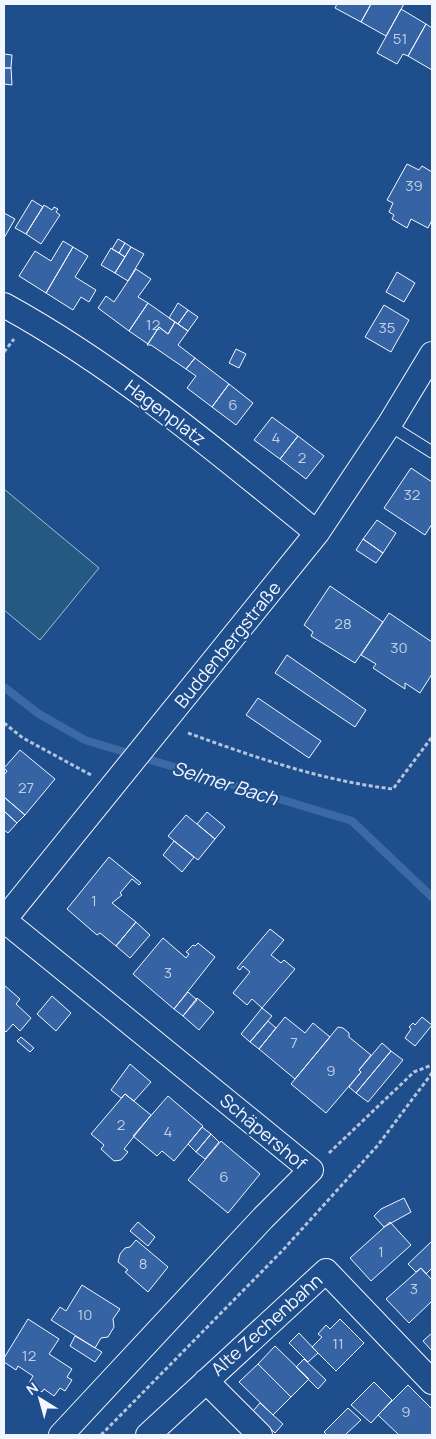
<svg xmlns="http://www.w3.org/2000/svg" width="436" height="1439" font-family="Manrope,sans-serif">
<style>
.green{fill:#245a82;stroke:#a8bbd7}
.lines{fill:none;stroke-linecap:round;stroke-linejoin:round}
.stream{stroke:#3b69a3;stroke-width:8}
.building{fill:#3563a3;stroke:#f2f6ff}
.service-casing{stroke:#f2f6ff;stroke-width:13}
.minor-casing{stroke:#f2f6ff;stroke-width:26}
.path{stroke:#b3c4dc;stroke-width:3;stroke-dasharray:4 2.5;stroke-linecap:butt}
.service{stroke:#1f4e8c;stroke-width:11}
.minor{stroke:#1f4e8c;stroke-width:24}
.labels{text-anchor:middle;stroke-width:4;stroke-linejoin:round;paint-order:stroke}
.number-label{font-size:15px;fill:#c3d1e8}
.street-label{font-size:18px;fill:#f2f6ff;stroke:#1f4e8c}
.water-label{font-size:19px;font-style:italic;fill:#f2f6ff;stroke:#1f4e8c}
</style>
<rect width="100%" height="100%" fill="#1f4e8c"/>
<path class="green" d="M4 489 99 568 40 640 4 610Z"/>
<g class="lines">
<path class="stream" d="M4 687 39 714 85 740 352 821 432 897"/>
</g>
<path class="building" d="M337 4H371L361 22 335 8Z
M371 4H404L386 36 361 22Z
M401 9 426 24 408 56 403 54 397 64 377 53Z
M426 24 432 28V70L408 56Z
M4 54 12 55 11 68H4Z
M4 68H11L12 85 4 84Z
M407 164 419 170 422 166 432 172V220L428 228 411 219 407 228 392 219 394 215 389 212 393 203 387 200Z
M32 200 43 207 26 234 15 228Z
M44 205 52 210 54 207 58 209 56 212 60 215 41 244 26 234Z
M4 213 15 219 4 238Z
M118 239 125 243 119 253 112 249Z
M63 241 73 247 46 293 19 276 35 251 51 261Z
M125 243 131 247 125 257 119 253Z
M73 247 88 256 75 277 96 290 89 302 81 297 73 310 46 293Z
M131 247 144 254 128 281 115 273Z
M111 248 125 257 115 273 101 265Z
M136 269 151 279 138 297 148 303 129 331 98 308 106 296 114 302Z
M397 272 415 283 404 302 386 292Z
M148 303 175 322 168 334 159 327 148 344 129 331Z
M178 303 188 310 178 324 169 318Z
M384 305 409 320 391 352 365 337Z
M188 310 198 317 188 331 178 324Z
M175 322 188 331 178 345 195 358 186 369 151 345H147L159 327 168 334Z
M236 349 246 354 239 368 229 363Z
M195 358 229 384 212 407 187 388 196 376 186 369Z
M229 384 253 403 236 425 212 407Z
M272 417 298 436 280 459 254 440Z
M298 436 324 456 306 479 280 459Z
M411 468 432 482V524L425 535 384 508Z
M377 520 396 533 383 553 363 539Z
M363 539 383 553 376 563 356 550Z
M330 586 383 622 355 663 311 636 313 632 304 625Z
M389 613 432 642V674L420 693 405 683V689L373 668 376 664 361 655Z
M287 655 366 710 355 727 275 673Z
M258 698 321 741 309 758 246 715Z
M20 750 55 779 25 815 4 797V775L7 771 4 768Z
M4 797 25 815 17 823 4 811Z
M4 811 17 823 8 833 4 830Z
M207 812 225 827 215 839 197 824Z
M186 815 215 839 198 860 168 836Z
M174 841 194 857 182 872 163 855Z
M109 857 141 883 139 885 132 879 120 893 122 895 112 903 136 922 116 946 100 933 97 935 67 909Z
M136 922 150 935 130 958 116 946Z
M270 929 284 940 271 955 281 963 284 960 295 969 262 1008 252 999 247 1005 233 993 250 972 243 966 240 970 237 968Z
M163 938 186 958 189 954 186 952 193 945 195 946 198 943 215 957 174 1009 133 974Z
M4 985 20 999 16 1004 31 1018 20 1031 13 1024 6 1032 4 1030Z
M188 992 197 1000 183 1016 174 1009Z
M52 996 71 1013 56 1031 37 1014Z
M197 998 214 1012 199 1030 183 1016Z
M262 1008 272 1016 250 1042 241 1034Z
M285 1017 305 1033 313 1023 330 1037 295 1079 259 1049Z
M422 1017 432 1025 415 1046 405 1038 411 1029 409 1027 413 1023 415 1025Z
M268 1021 276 1028 259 1049 250 1042Z
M338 1027 343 1028 349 1033V1037L371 1055 359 1070 361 1072 326 1113 291 1084Z
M21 1037 34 1048 30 1052 17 1041Z
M382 1043 391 1051 356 1093 349 1087 361 1072 359 1070Z
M391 1051 403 1060 368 1102 356 1093Z
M130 1064 151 1082 134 1101 125 1094 121 1098 111 1090Z
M125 1094 151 1115 124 1149 128 1152 121 1160 114 1161 101 1149 104 1145 91 1134Z
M168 1096 203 1126 174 1161 162 1151 157 1156 133 1136Z
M202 1127 211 1134 196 1152 188 1144Z
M211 1134 219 1142 205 1159 196 1152Z
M221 1141 260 1174 228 1213 188 1180Z
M404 1198 411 1212 384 1227 374 1216 381 1209Z
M138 1222 155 1237 148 1246 130 1231Z
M390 1222 411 1245 371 1281 350 1258Z
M136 1240 168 1267 148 1292 125 1272 128 1270 118 1262 120 1254 125 1248 130 1247Z
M432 1241V1268L426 1274 421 1268 416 1272 408 1264Z
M421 1268 432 1280V1301L409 1323 386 1299Z
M82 1285 120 1309 113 1319 114 1327 108 1337 101 1338 95 1348 51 1320 60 1307 66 1311Z
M28 1319 59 1339 49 1354 72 1369 67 1377 72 1380 65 1391 60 1388 54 1396 44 1389 42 1392 29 1383 33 1376 18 1366 16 1370 4 1362V1358Z
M340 1319 364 1343 336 1371 312 1347 322 1337 318 1334 326 1325 330 1329Z
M299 1333 318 1353 308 1362 289 1343Z
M432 1333V1351L423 1341Z
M75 1336 102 1352 95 1362 70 1346Z
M275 1346 309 1379 291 1397 258 1364Z
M304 1359 326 1380 318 1389 296 1367Z
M258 1364 291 1397 273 1415 239 1382Z
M374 1382 392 1400 371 1423 351 1405Z
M408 1385 432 1409V1435H399L378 1415Z
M260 1403 283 1424 275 1433 253 1411Z
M348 1408 361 1420 345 1435H327L324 1432Z"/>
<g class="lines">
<defs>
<path id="service" d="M389 425 432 452"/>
<path id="minor" d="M4 305C117 367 217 451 317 533
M4 920 311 1170 263 1218 61 1435
M4 920 317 533 389 425 432 354
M206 1381 260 1435
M148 1435 326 1271 432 1382"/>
</defs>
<use href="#service" class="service-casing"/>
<use href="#minor" class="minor-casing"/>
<path class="path" d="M4 352 14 339
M4 723 23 738 91 775
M188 733C254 757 323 781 393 789L432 737
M329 1153 414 1072 432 1065
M101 1435 283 1250 378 1145 432 1073"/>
<use href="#service" class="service"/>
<use href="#minor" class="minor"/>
</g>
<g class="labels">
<g class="number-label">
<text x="400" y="44">51</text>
<text x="414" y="191">39</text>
<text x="153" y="330">12</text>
<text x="387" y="333">35</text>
<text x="233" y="410">6</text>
<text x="276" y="443">4</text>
<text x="302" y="463">2</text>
<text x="412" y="500">32</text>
<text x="343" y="629">28</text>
<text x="399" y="653">30</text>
<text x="26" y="793">27</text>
<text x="94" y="906">1</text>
<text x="168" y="978">3</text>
<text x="294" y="1048">7</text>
<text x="331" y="1076">9</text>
<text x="121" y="1130">2</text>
<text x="168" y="1137">4</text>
<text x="224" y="1182">6</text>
<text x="381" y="1257">1</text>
<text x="143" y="1269">8</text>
<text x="414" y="1294">3</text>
<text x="85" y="1320">10</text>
<text x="338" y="1349">11</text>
<text x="29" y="1361">12</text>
<text x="406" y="1417">9</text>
</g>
<g class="street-label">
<text transform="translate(165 413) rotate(37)" y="6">Hagenplatz</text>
<text transform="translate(228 645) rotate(-51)" y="6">Buddenbergstraße</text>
<text transform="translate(263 1132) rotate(40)" y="6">Schäpershof</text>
<text transform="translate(267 1325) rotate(-42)" y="6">Alte Zechenbahn</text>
</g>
<g class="water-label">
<text transform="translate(225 783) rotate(17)" y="7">Selmer Bach</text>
</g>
</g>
<rect width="436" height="1439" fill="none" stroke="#f2f6ff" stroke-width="10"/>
<g transform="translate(40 1399) rotate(323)" stroke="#1f4e8c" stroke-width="4" paint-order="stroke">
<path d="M0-4L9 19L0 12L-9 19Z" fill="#f2f6ff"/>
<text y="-8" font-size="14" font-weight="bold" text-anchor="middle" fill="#f2f6ff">N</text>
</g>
</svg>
